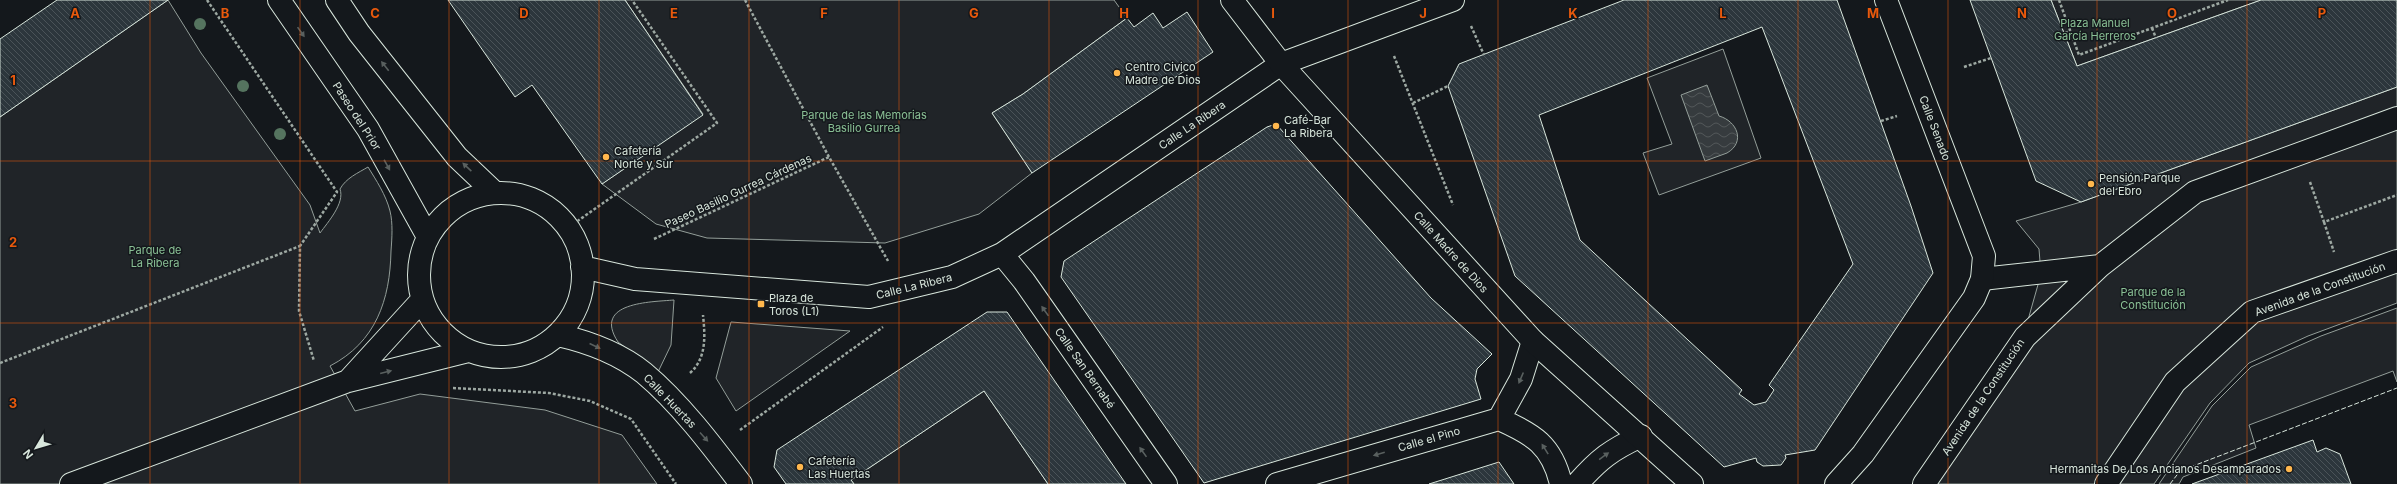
<svg xmlns="http://www.w3.org/2000/svg" width="2397" height="484" font-family="Inter,sans-serif">
<style>
.green{fill:#202428;stroke:#939e99}
.water{fill:url(#water-waves);stroke:#939e99}
.building{fill:url(#building-back-hatch);stroke:#d8e6dc;fill-rule:evenodd}
.lines{fill:none;stroke-linecap:round;stroke-linejoin:round}
.pedestrian-casing{stroke:#d8e6dc;stroke-width:24}
.minor-casing{stroke:#d8e6dc;stroke-width:24}
.secondary-casing{stroke:#d8e6dc;stroke-width:24}
.path{stroke:#9da8a2;stroke-width:2.5;stroke-dasharray:3 2;stroke-linecap:butt}
.pedestrian{stroke:#14181c;stroke-width:22}
.minor{stroke:#14181c;stroke-width:22}
.secondary{stroke:#14181c;stroke-width:22}
.fence{stroke:#d8e6dc;stroke-width:1;stroke-dasharray:5 2;stroke-linecap:butt}
.tree{fill:#55745f}
.oneway{fill:#59605f}
.grid{fill:none;stroke:#e8590c;stroke-width:1;stroke-opacity:0.55}
.poi-dot{fill:#ffb74d;stroke:#14181c;stroke-width:1.5}
.labels{text-anchor:middle;stroke-width:3;stroke-linejoin:round;paint-order:stroke}
.park-label{font-size:11px;fill:#8ac095;stroke:#14181c}
.poi-label{font-size:11px;fill:#d8e6dc;stroke:#14181c;text-anchor:start}
.street-label{font-size:11px;fill:#d8e6dc;stroke:#14181c}
.grid-label{font-size:13px;text-anchor:middle;font-weight:bold;fill:#e8590c;stroke:#14181c;stroke-width:3;stroke-linejoin:round;paint-order:stroke}
</style>
<defs>
<pattern id="water-waves" width="16" height="10" patternUnits="userSpaceOnUse"><rect width="16" height="10" fill="#363b3e"/><path d="M0 5q4-4 8 0t8 0" fill="none" stroke="#525759"/></pattern>
<pattern id="building-back-hatch" width="6" height="6" patternUnits="userSpaceOnUse"><rect width="6" height="6" fill="#2c363c"/><path d="M-1 5l2 2M0 0l6 6M5-1l2 2" fill="none" stroke="#4a5358"/></pattern>
</defs>
<rect width="100%" height="100%" fill="#14181c"/>
<path class="green" d="M168 0 201 53 310 205 320 233C328 222 345 203 340 189 346 178 358 173 368 167 376 180 386 195 390 211 393 223 392 238 391 251 390 300 376 342 330 366L355 411 420 394 545 410 622 435 657 484H0V117Z
M625 0H1114L1127 18 1023 94 992 113 1032 173 979 214 885 243 707 238 656 224 602 184 703 114Z
M2051 0H2261L2077 66Z
M1723 49 1761 158 1659 195 1643 153 1672 144 1647 78Z
M2397 87V303L2308 336 2249 363 2210 403 2154 484H1922L2028 320 2041 274 2039 249 2016 221 2081 202Z
M674 300 671 345 658 372 618 342C592 302 651 302 674 300Z
M2397 308V382L2393 371 2249 425 2256 448 2183 477 2179 484H2159L2212 406 2251 367 2321 336Z
M731 322 850 331 736 411 716 378Z
M984 391 1048 484H854L851 480Z"/>
<path class="water" d="M1707 85 1719 116C1737 121 1746 142 1727 153 1720 156 1712 158 1705 161L1681 95Z"/>
<path class="building" d="M57 0H168L0 117V39Z
M448 0H625L703 115 602 184 532 85 515 97Z
M1624 0H1837L1911 206 1933 273 1815 450 1785 455 1786 458 1781 465 1763 466 1757 462 1756 458 1724 467 1515 276 1448 86 1459 64ZM1762 27 1853 264 1769 385 1774 390 1766 402 1754 405 1739 394 1742 390 1580 240 1539 115Z
M1970 0H2051L2077 66 2261 0H2397V87L2081 202 2036 181Z
M1187 12 1213 52 1032 173 992 113 1023 94 1127 18 1134 27 1153 13 1163 28Z
M1276 124 1431 298 1492 354 1477 369 1475 379 1481 399 1204 483 1061 277 1064 261 1267 127Z
M987 312H1007L1126 484H1048L984 391 851 480 854 484H786L774 467 777 450Z
M2313 440 2317 452 2326 448 2340 454 2351 484H2192Z
M1499 462 1514 484H1429L1445 479Z"/>
<g class="lines">
<defs>
<path id="pedestrian" d="M1982 279 2100 266
M1924 484 2025 337 2100 266 2195 192 2397 118
M2106 484 2175 382 2252 312 2397 261"/>
<path id="minor" d="M279 0 368 129 428 237
M337 0 359 33 457 157 495 193
M419 275a82 82 0 1 1 164 0a82 82 0 1 1-164 0Z
M1002 254 1024 281 1166 484
M582 267 635 279 869 297 952 277 1002 254 1281 64
M558 335C589 342 619 353 644 373 680 403 713 447 741 484
M348 381 422 300
M1499 419C1533 434 1552 445 1561 484
M71 484 348 381 468 351
M1277 484 1499 419 1521 379 1533 341
M1577 484C1599 459 1611 450 1641 436
M1836 484 1863 454 1974 298 1982 279 1984 256 1886 0"/>
<path id="secondary" d="M1232 0 1281 64 1533 341 1692 484
M1281 64 1453 0"/>
</defs>
<use href="#pedestrian" class="pedestrian-casing"/>
<use href="#minor" class="minor-casing"/>
<use href="#secondary" class="secondary-casing"/>
<path class="path" d="M207 0 337 192 300 246 299 311 314 361
M745 0 829 157 888 261
M2059 0 2079 55 2228 0
M1471 26 1484 55
M2152 28 2156 38
M2065 33 2070 31
M1394 56 1453 205
M1964 67 1991 58
M1413 103 1448 86
M1881 121 1897 116
M2310 182 2324 222 2397 195
M2324 222 2334 252
M569 227 717 123 632 0
M654 239 829 157
M0 363 300 246
M690 373C707 358 705 335 703 315
M453 388 549 393 590 401 631 419 676 484
M740 430 883 327"/>
<use href="#pedestrian" class="pedestrian"/>
<use href="#minor" class="minor"/>
<use href="#secondary" class="secondary"/>
<path class="fence" d="M2170 484 2180 471 2397 388"/>
</g>
<g class="tree">
<circle cx="200" cy="24" r="6"/>
<circle cx="243" cy="86" r="6"/>
<circle cx="280" cy="134" r="6"/>
</g>
<defs><path id="oneway-solid" d="M-6-.8H1V-3.2L6.5 0L1 3.2V.8H-6Z"/></defs>
<g class="oneway">
<use href="#oneway-solid" transform="translate(301 32) rotate(55)"/>
<use href="#oneway-solid" transform="translate(385 66) rotate(-128)"/>
<use href="#oneway-solid" transform="translate(387 165) rotate(61)"/>
<use href="#oneway-solid" transform="translate(467 167) rotate(-137)"/>
<use href="#oneway-solid" transform="translate(1045 311) rotate(-125)"/>
<use href="#oneway-solid" transform="translate(595 346) rotate(25)"/>
<use href="#oneway-solid" transform="translate(386 372) rotate(-14)"/>
<use href="#oneway-solid" transform="translate(1521 378) rotate(113)"/>
<use href="#oneway-solid" transform="translate(704 437) rotate(48)"/>
<use href="#oneway-solid" transform="translate(1545 449) rotate(-122)"/>
<use href="#oneway-solid" transform="translate(1143 452) rotate(-125)"/>
<use href="#oneway-solid" transform="translate(1379 454) rotate(164)"/>
<use href="#oneway-solid" transform="translate(1604 456) rotate(-36)"/>
</g>
<path class="grid" d="M150 0V484M300 0V484M449 0V484M599 0V484M749 0V484M899 0V484M1049 0V484M1198 0V484M1348 0V484M1498 0V484M1648 0V484M1798 0V484M1948 0V484M2097 0V484M2247 0V484M0 161H2397M0 323H2397"/>
<g class="poi-dot">
<circle cx="1117" cy="73" r="4"/>
<circle cx="1276" cy="126" r="4"/>
<circle cx="606" cy="157" r="4"/>
<circle cx="2091" cy="184" r="4"/>
<rect x="757" y="300" width="8" height="8" rx="2"/>
<circle cx="800" cy="467" r="4"/>
<circle cx="2289" cy="469" r="4"/>
</g>
<g class="labels">
<g class="park-label">
<text x="2095" y="27">Plaza Manuel<tspan x="2095" dy="13">García Herreros</tspan></text>
<text x="864" y="119">Parque de las Memorias<tspan x="864" dy="13">Basilio Gurrea</tspan></text>
<text x="155" y="254">Parque de<tspan x="155" dy="13">La Ribera</tspan></text>
<text x="2153" y="296">Parque de la<tspan x="2153" dy="13">Constitución</tspan></text>
</g>
<g class="poi-label">
<text x="1125" y="71">Centro Civico<tspan x="1125" dy="13">Madre de Dios</tspan></text>
<text x="1284" y="124">Café-Bar<tspan x="1284" dy="13">La Ribera</tspan></text>
<text x="614" y="155">Cafetería<tspan x="614" dy="13">Norte y Sur</tspan></text>
<text x="2099" y="182">Pensión Parque<tspan x="2099" dy="13">del Ebro</tspan></text>
<text x="769" y="302">Plaza de<tspan x="769" dy="13">Toros (L1)</tspan></text>
<text x="808" y="465">Cafetería<tspan x="808" dy="13">Las Huertas</tspan></text>
<text x="2281" y="473" text-anchor="end">Hermanitas De Los Ancianos Desamparados</text>
</g>
<g class="street-label">
<text transform="translate(357 116) rotate(57)" y="4">Paseo del Prior</text>
<text transform="translate(1192 125) rotate(-34)" y="4">Calle La Ribera</text>
<text transform="translate(1935 128) rotate(69)" y="4">Calle Senado</text>
<text transform="translate(738 191) rotate(-25)" y="4">Paseo Basilio Gurrea Cárdenas</text>
<text transform="translate(1451 252) rotate(48)" y="4">Calle Madre de Dios</text>
<text transform="translate(914 286) rotate(-14)" y="4">Calle La Ribera</text>
<text transform="translate(2320 289) rotate(-20)" y="4">Avenida de la Constitución</text>
<text transform="translate(1085 368) rotate(55)" y="4">Calle San Bernabé</text>
<text transform="translate(1983 397) rotate(-56)" y="4">Avenida de la Constitución</text>
<text transform="translate(670 401) rotate(46)" y="4">Calle Huertas</text>
<text transform="translate(1429 439) rotate(-16)" y="4">Calle el Pino</text>
</g>
</g>
<g class="grid-label">
<text x="75" y="18">A</text>
<text x="225" y="18">B</text>
<text x="375" y="18">C</text>
<text x="524" y="18">D</text>
<text x="674" y="18">E</text>
<text x="824" y="18">F</text>
<text x="974" y="18">G</text>
<text x="1124" y="18">H</text>
<text x="1273" y="18">I</text>
<text x="1423" y="18">J</text>
<text x="1573" y="18">K</text>
<text x="1723" y="18">L</text>
<text x="1873" y="18">M</text>
<text x="2022" y="18">N</text>
<text x="2172" y="18">O</text>
<text x="2322" y="18">P</text>
<text x="13" y="85">1</text>
<text x="13" y="247">2</text>
<text x="13" y="408">3</text>
</g>
<g transform="translate(36 448) rotate(232)" stroke="#14181c" stroke-width="3" paint-order="stroke">
<path d="M0-3L7 15L0 10L-7 15Z" fill="#d8e6dc"/>
<text y="-6" font-size="11" font-weight="bold" text-anchor="middle" fill="#d8e6dc">N</text>
</g>
</svg>
